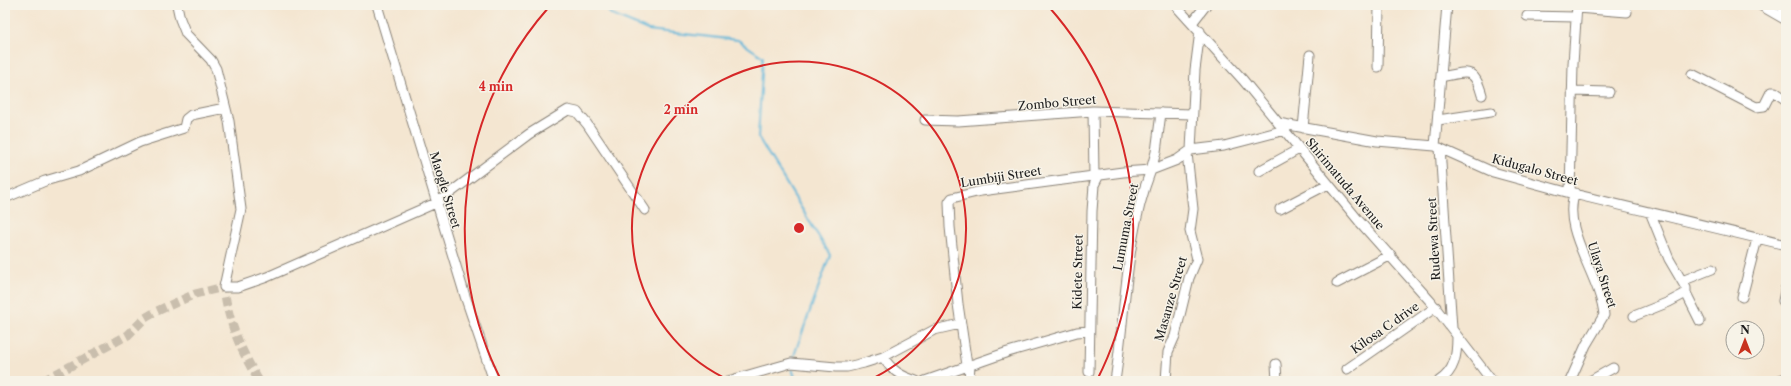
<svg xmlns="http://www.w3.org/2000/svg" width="1791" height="386" font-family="'Libre Caslon Text',serif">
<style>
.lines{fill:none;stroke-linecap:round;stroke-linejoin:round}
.stream{stroke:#5db6da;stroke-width:2}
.minor-tunnel{stroke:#c9bead;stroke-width:9;stroke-dasharray:9 4.5;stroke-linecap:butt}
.minor-casing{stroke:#888176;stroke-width:11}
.minor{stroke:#fff;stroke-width:9}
.ring{fill:none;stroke:#d62828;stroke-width:2}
.labels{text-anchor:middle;stroke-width:3;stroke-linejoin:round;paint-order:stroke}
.street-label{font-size:12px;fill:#1c1c1c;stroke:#f7f3e8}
.centre{fill:#d62828;stroke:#f7f3e8;stroke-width:2}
.ring-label{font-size:12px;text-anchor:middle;font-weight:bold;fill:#d62828;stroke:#f7f3e8;stroke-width:3;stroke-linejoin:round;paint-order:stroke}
</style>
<rect width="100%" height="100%" fill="#f7f3e8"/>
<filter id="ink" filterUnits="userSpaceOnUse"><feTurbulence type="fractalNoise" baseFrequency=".025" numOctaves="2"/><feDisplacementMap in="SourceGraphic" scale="8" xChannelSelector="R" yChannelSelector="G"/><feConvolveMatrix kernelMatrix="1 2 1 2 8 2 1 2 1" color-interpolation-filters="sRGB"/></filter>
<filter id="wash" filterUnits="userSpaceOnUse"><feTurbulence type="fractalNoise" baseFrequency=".012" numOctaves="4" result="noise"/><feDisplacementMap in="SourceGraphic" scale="16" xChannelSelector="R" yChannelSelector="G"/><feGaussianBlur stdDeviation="0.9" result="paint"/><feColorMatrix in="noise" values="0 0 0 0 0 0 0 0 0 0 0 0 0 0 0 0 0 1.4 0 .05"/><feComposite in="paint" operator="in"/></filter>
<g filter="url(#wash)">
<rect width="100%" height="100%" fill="#f4e6d1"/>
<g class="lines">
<path class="stream" d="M602 5 612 15 648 30 738 40 763 57 758 137 830 255 792 361
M791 365 796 381"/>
</g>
</g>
<g filter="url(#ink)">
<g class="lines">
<path class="minor-tunnel" d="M43 381 128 335 145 318 157 311 195 294 224 287C228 322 241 351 259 381"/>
<defs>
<path id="minor" d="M177 5 180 19 186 34 211 60 216 69 229 121 241 209 224 287H238L267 277 438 202 529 134 568 110 577 112 587 124 645 210
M377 5 465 296 494 381
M1175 5 1243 80 1359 221 1431 302 1492 381
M1760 5 1786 20
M1779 5 1786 10
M1577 8 1627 12
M1527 16 1576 17
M1192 23 1206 5
M1378 67 1379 5
M1692 74 1756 107 1764 106 1771 92H1775L1786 100
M1441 77C1467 72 1474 66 1482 95
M1572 91 1609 92
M1093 111 1094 176
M925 120 958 121 1093 111 1192 114
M1438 120 1491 112
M1278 123 1377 141 1435 146 1493 172 1570 193 1786 245
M1303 128 1310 55
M1435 146 1447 5
M1440 148 1452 328
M1191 150 1224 146 1285 130
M1259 171 1299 149
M1570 193 1573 64 1577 5
M5 198 45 181 79 171 140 142 184 128 186 119 191 115 225 108
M1280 209 1328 184
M1682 281 1712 269
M1337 283 1391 255
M1686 293 1700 321
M1742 297 1757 239
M1783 301 1786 287
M1634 316 1669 302 1686 293V288L1669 259 1650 212
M883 357C892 371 901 376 916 381
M1276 364 1277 381
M967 365 958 304 950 227 949 202 952 198 981 191 1123 172 1151 170 1156 152 1161 113
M1347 369 1436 307
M1089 372 1092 211 1094 185 1099 175
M728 381 791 363 836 367H847L864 363 883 357 934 330 960 324
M925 381 1008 352 1077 332 1089 331
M969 381 970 364
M1115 381C1126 311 1125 237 1151 170L1177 160 1191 150 1195 70 1200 31
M1166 381 1168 352 1175 336 1189 278 1197 259 1190 231 1193 209 1187 153
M1439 381C1455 371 1457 355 1457 337
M1570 381 1586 345 1604 315C1601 277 1560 229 1575 193
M1590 381 1613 368
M1777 381 1786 378"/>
</defs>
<use href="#minor" class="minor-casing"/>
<use href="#minor" class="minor"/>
</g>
</g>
<g class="ring">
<path d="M731 381A167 167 0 1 1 867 381"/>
<path d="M501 380A334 334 0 0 1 549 7M1049 7A334 334 0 0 1 1097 380"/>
</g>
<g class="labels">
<g class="street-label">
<text transform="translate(1057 103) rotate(-5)" y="4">Zombo Street</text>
<text transform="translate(1535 170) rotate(15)" y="4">Kidugalo Street</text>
<text transform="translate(1001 177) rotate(-9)" y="4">Lumbiji Street</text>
<text transform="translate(1345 184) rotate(50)" y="4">Shirimatuda Avenue</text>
<text transform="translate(445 190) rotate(73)" y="4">Maogle Street</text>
<text transform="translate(1126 227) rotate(-79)" y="4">Lumuma Street</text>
<text transform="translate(1434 239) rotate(-93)" y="4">Rudewa Street</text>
<text transform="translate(1078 272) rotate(-89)" y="4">Kidete Street</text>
<text transform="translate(1602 275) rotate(72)" y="4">Ulaya Street</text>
<text transform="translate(1171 299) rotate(-74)" y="4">Masanze Street</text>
<text transform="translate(1385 328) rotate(-35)" y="4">Kilosa C drive</text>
</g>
</g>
<circle cx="799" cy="228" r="6" class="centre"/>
<g class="ring-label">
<text x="496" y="91">4 min</text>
<text x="681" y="114">2 min</text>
</g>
<rect width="1791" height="386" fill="none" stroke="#f7f3e8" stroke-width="20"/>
<g transform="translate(1745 340)"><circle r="19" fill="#f7f3e8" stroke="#9f9d96"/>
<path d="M0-3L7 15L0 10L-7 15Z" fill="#c8321e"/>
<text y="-6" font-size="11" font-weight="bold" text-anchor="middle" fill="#1c1c1c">N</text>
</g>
</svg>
